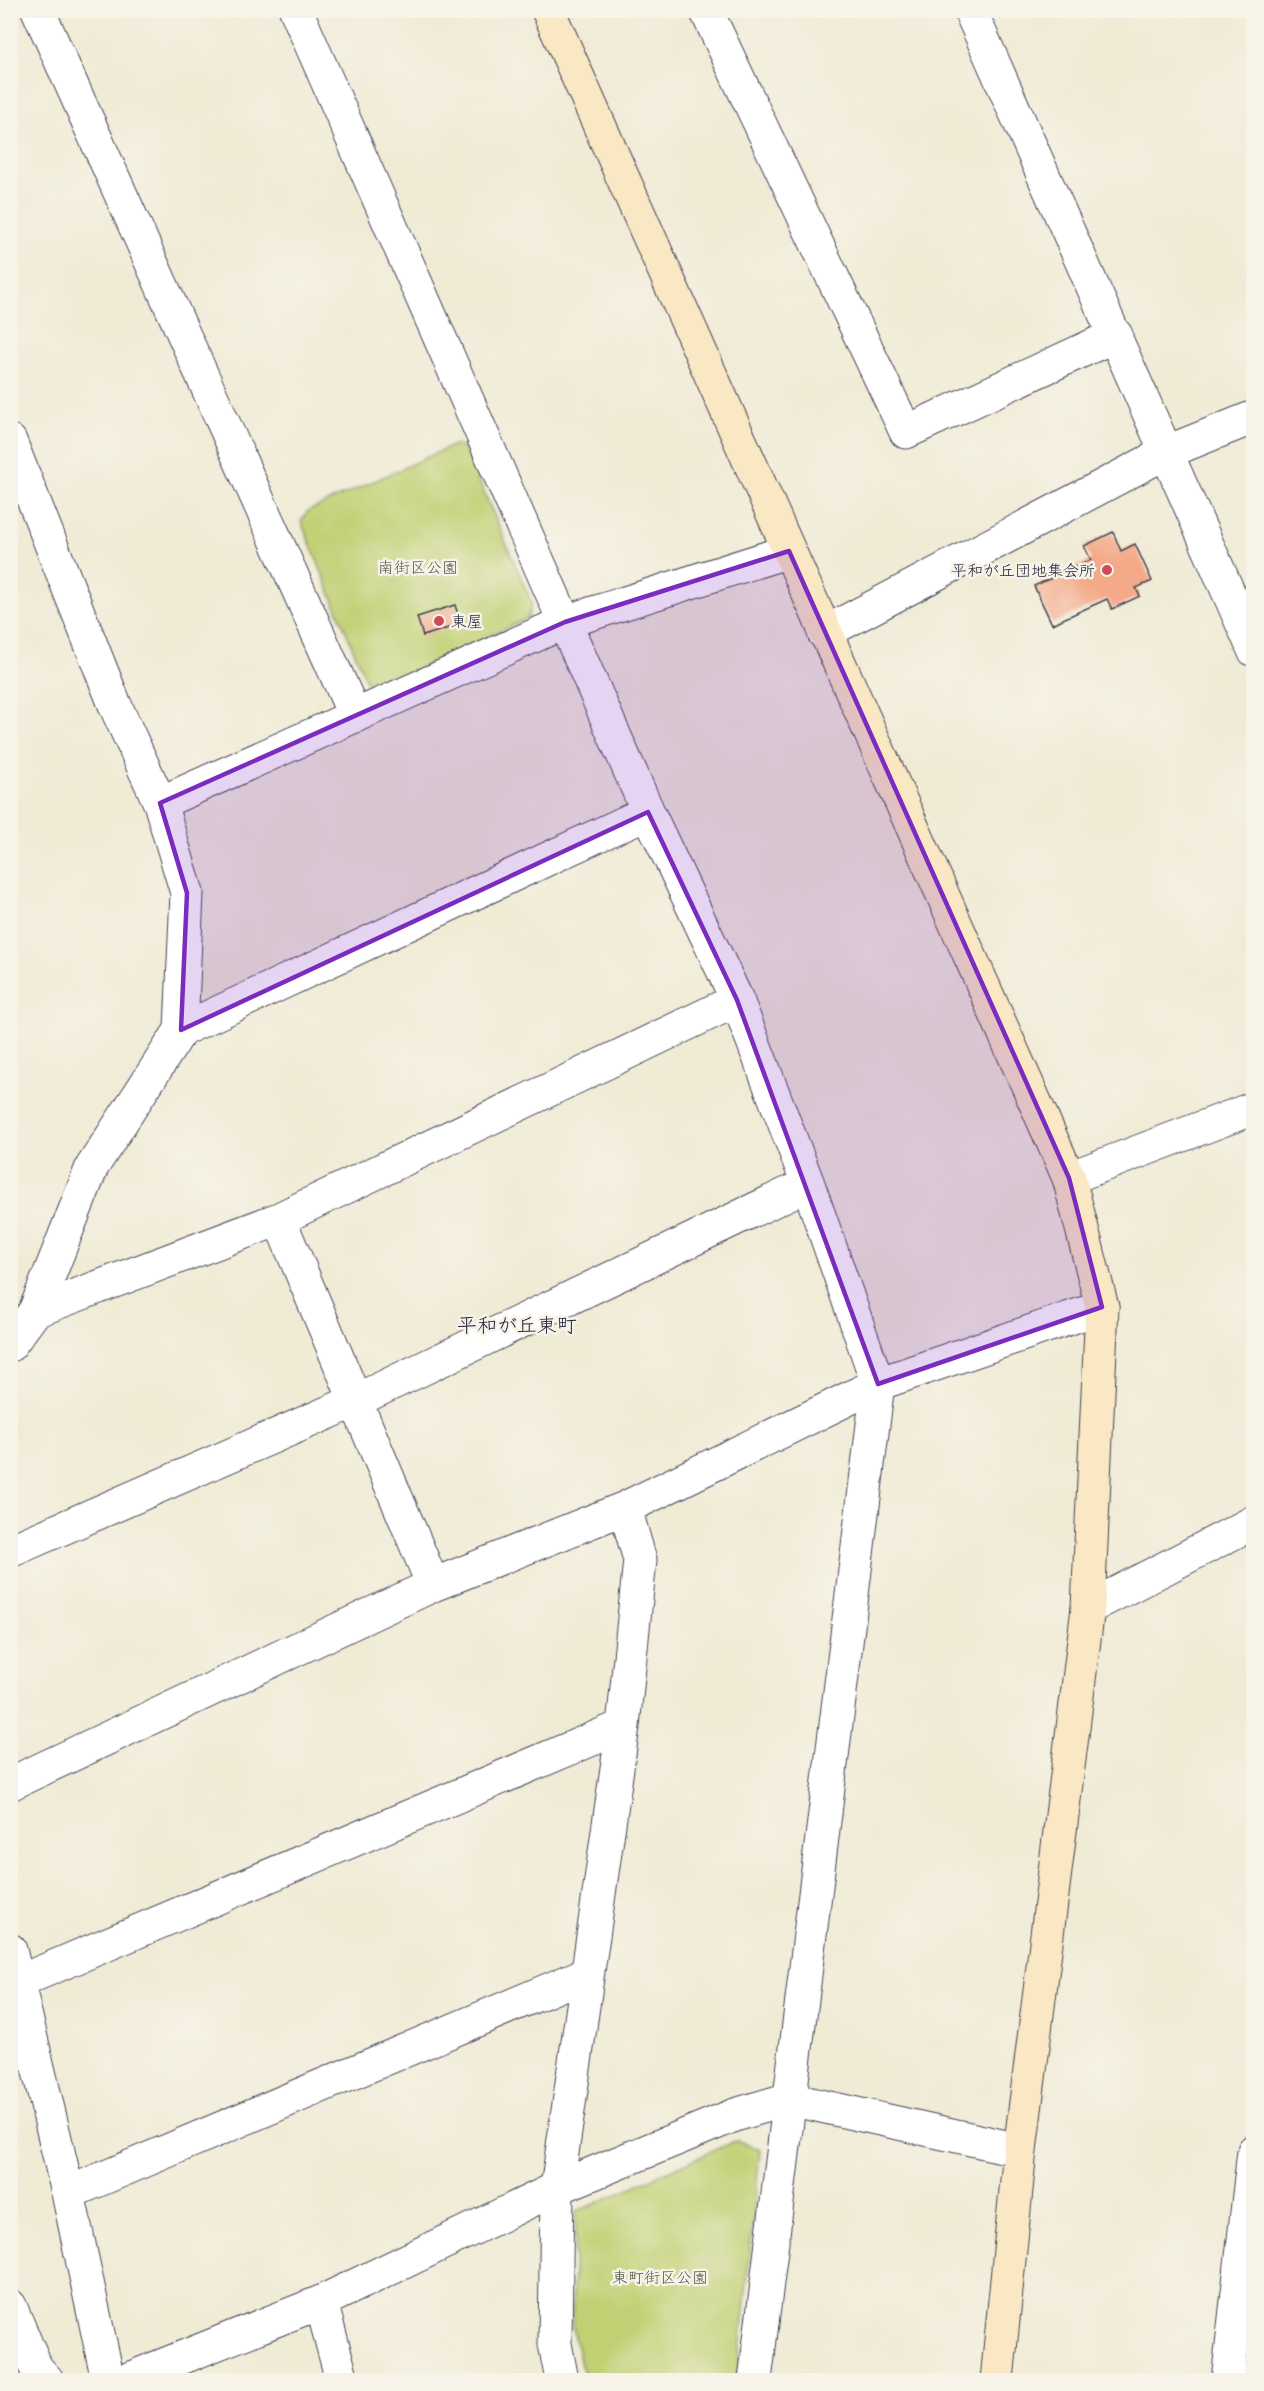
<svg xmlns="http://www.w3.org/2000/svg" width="1264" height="2391" font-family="Delius,'Klee One',sans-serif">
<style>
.green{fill:#c0d072;stroke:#717956;stroke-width:1.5}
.building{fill:#f4a988}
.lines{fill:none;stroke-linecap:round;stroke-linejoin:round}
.street-casing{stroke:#414052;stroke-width:35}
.secondary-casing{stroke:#414052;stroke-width:35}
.street{stroke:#fff;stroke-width:33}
.secondary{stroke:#fae7c3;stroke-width:33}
.marked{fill:#7b2cbf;fill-opacity:0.2;stroke:#7b2cbf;stroke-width:4.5;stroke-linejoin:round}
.poi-dot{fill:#d1495b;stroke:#f7f3e8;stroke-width:2}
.labels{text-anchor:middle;stroke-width:5;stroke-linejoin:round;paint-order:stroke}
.park-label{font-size:16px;fill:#51564c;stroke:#f7f3e8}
.poi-label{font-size:16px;fill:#22223b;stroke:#f7f3e8;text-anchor:end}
.quarter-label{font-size:20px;fill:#22223b;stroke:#f7f3e8}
</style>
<rect width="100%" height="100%" fill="#f7f3e8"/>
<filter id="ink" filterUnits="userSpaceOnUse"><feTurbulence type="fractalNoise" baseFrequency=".0167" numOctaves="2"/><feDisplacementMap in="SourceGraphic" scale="12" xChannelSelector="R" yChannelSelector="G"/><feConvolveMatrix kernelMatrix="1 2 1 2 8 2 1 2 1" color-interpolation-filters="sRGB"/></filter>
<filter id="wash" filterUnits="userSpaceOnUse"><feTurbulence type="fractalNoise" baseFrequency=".008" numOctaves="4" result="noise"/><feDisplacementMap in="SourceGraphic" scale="24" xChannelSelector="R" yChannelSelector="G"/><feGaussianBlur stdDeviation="1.35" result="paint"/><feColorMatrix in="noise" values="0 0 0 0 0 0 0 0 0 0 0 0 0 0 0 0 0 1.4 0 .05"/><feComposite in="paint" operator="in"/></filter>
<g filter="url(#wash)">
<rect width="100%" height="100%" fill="#f0ebd5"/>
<path class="green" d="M456 444 466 451 532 603 528 618 376 688 367 683 301 521 308 511Z
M737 2140 760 2150 737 2380H584L572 2323 576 2212Z"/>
<g id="blocks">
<path class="building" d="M1113 532 1121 551 1135 544 1152 581 1136 588 1140 596 1112 609 1107 599 1052 624 1034 586 1091 560 1084 546Z
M455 605 461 624 423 636 417 617Z"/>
</g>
</g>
<g filter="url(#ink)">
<use href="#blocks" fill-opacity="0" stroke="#414052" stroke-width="1.5"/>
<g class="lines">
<defs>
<path id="street" d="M38 10 355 716
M296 10 648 812 737 1000 808 1184 878 1384 755 2380
M706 10 906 432 1116 335
M970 10 1254 650
M10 441 115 705 160 803 187 893 181 1030 92 1167 35 1311 10 1345
M824 633 1167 452 1254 417
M160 803 565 622 789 551
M181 1030 648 812
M1069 1178 1254 1108
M279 1219 433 1585
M35 1311 279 1219 737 1000
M10 1551 355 1401 808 1184
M1088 1608 1254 1522
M10 1784 433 1585 625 1508 878 1384 1102 1307
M10 1950 68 2193 108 2380
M18 1982 623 1726
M68 2193 586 1974
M321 2302 342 2380
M10 2306 36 2368 47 2380
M126 2380 321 2302 557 2188 735 2115 789 2099 1020 2150
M562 2380 555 2344 557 2188 623 1726 640 1560 625 1508
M1228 2380 1254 2151"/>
<path id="secondary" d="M548 10 1069 1178 1102 1307 1088 1608 1020 2150 997 2380"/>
</defs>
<use href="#street" class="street-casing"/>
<use href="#secondary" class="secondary-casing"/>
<use href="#street" class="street"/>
<use href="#secondary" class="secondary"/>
</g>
</g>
<path class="marked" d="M789 551 1069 1178 1102 1307 878 1384 737 1000 648 812 181 1030 187 893 160 803 565 622Z"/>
<g class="poi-dot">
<circle cx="1107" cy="570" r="6"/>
<circle cx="439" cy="621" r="6"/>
</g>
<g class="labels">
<g class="park-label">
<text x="418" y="573">南街区公園</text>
<text x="660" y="2283">東町街区公園</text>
</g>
<g class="poi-label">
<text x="1095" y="576">平和が丘団地集会所</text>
<text x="451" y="627" text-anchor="start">東屋</text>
</g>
<g class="quarter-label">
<text x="517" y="1332">平和が丘東町</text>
</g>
</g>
<rect width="1264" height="2391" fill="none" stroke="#f7f3e8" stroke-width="36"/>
</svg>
